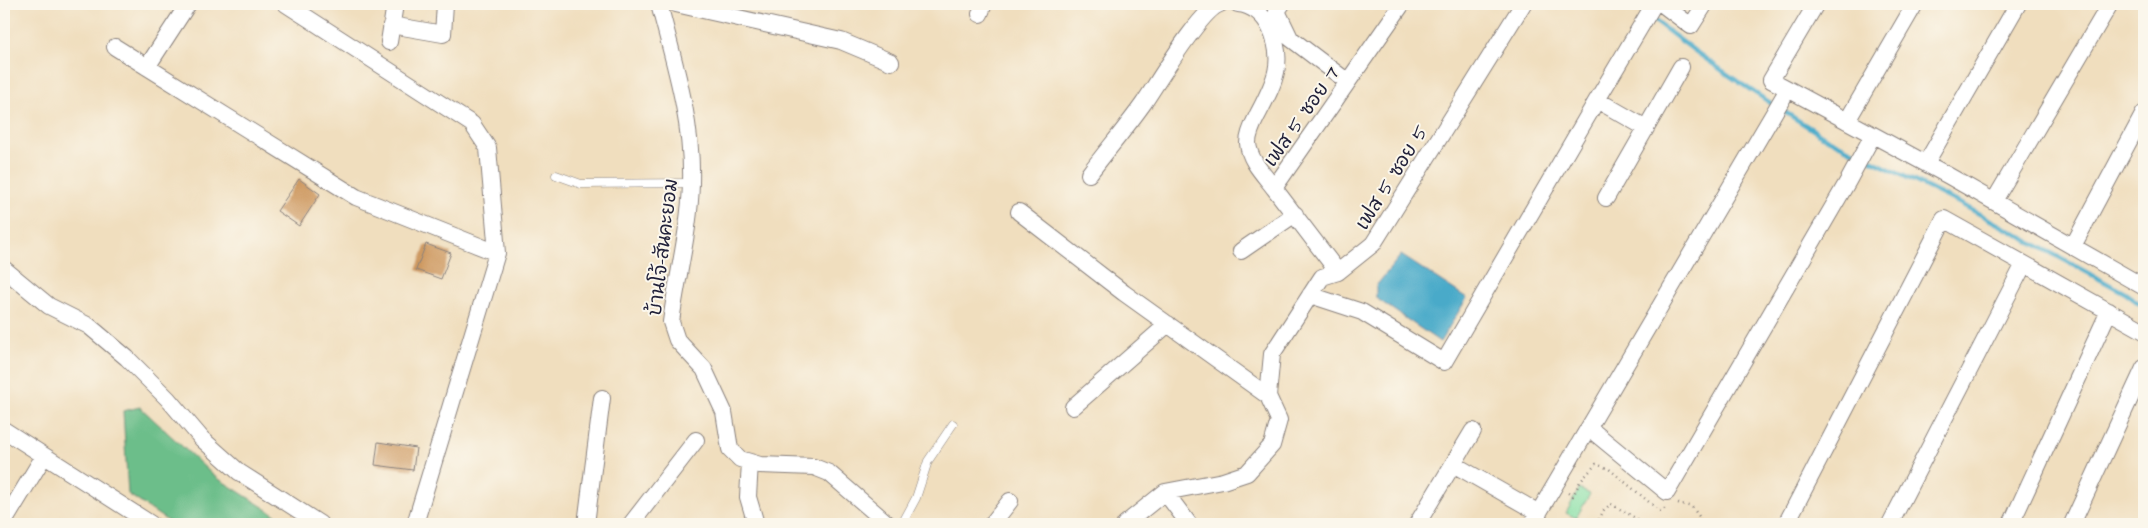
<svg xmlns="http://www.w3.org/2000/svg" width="2148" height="528" font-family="'Architects Daughter','Playpen Sans Thai',sans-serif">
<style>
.green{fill:#85dfa5;stroke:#548070}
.forest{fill:#6cbe8a;stroke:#477062}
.water{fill:#4aaac9;stroke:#366682}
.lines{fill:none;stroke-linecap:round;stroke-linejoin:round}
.stream{stroke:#4aaac9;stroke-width:4.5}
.building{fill:#ce9961}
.service-casing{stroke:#89807c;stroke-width:9}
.minor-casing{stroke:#89807c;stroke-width:18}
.path{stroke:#89807c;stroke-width:2.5;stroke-dasharray:1 4;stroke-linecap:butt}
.service{stroke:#fff;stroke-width:8}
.minor{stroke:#fff;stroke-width:16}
.labels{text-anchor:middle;stroke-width:4;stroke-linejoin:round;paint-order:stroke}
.street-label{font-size:19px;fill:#22223b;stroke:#fbf7ec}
</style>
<rect width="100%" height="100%" fill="#fbf7ec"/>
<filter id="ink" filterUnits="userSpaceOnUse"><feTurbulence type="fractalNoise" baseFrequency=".02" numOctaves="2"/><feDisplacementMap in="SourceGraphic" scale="10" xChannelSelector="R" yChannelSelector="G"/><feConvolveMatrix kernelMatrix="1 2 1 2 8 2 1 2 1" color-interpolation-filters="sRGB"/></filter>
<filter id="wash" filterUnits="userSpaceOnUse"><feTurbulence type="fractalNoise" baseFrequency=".0096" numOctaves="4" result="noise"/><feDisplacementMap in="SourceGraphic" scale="20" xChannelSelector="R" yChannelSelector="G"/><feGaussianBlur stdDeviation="1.12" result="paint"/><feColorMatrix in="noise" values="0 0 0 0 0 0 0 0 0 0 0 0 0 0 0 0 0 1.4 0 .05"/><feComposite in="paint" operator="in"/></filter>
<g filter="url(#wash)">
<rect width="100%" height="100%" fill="#f0debe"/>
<path class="green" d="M1579 489 1590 494 1576 518 1566 513Z"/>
<path class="forest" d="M140 407 214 476 290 524H172L128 494 123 411Z"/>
<path class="water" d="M1401 255 1467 298 1440 342 1376 298V286Z"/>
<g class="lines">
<path class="stream" d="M1633 4C1679 40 1724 74 1774 105
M1780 109 1826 138 1858 154
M1865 157 1959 203 2125 293 2144 307"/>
</g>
<g id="blocks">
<path class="building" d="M299 179 320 194 299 226 277 211Z
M426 244 451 253 441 279 416 270Z
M378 442 416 448 413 470 375 465Z"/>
</g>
</g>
<g filter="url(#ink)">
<use href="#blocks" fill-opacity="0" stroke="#89807c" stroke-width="1"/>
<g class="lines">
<defs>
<path id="service" d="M556 175 581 184 691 183
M902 524 916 498 928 461 953 424"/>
<path id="minor" d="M286 4 472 124 488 148 497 253 415 524
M659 4C674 62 693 122 691 183 690 228 677 277 671 322L677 340 704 369 724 412 730 449 740 459 760 465 814 467 829 473 888 524
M676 4 841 41 891 62
M1238 4C1252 5 1264 15 1270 28 1286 62 1274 83 1258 114 1254 122 1248 133 1248 143 1249 160 1264 175 1274 188
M1282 4 1277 11 1290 38 1348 82
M1662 4 1691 26 1705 4
M980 14 984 4
M391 25 443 34 445 4
M389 42 395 4
M115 47 356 197 497 253
M147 67 188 4
M1788 89 1771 80 1816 4
M1597 100 1654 4
M1847 121 1915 4
M1926 163 2018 4
M1089 174C1107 150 1126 128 1143 104 1157 84 1200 10 1220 4
M1606 198 1681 67
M1994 201 2110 4
M1019 212 1124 293 1268 396
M2073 246 2144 113
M1241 251 1295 214
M4 269 49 306 89 326 127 358 168 399 202 439 239 472 320 524
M1338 272 1274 188 1402 4
M1310 295 1362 312 1444 362 1597 100 1646 128
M1073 407 1168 324
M1589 428 1667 492 1848 181 1873 135
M4 430 151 524
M750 462 748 497 756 524
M1453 464 1539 513
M1165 492 1189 524
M4 522 44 456
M586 524 602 398
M631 524 696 440
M992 524 1010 501
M1125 524 1165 492 1223 481 1247 473 1272 445 1279 420 1268 396 1272 354 1322 277 1338 272 1373 244 1523 4
M1417 524 1473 431
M1532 524 1788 89 1949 176 2144 287
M1786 524 1944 219 2144 331
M1890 524 2024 264
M2011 524 2109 311
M2072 524 2144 368"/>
</defs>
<use href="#service" class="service-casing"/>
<use href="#minor" class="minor-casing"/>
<path class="path" d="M1568 493 1573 496 1580 482 1596 464 1609 469 1660 511 1666 508
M1678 503 1692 507 1701 519 1697 524
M1597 524 1604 510 1611 504 1646 524"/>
<use href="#service" class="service"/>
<use href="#minor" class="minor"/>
</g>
</g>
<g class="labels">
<g class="street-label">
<text transform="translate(1301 116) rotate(-55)" y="7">เฟส 5 ซอย 7</text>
<text transform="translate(1391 177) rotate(-58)" y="7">เฟส 5 ซอย 5</text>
<text transform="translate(662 247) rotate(-83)" y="7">บ้านโจ้-สันคะยอม</text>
</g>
</g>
<rect width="2148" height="528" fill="none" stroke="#fbf7ec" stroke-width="20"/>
</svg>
